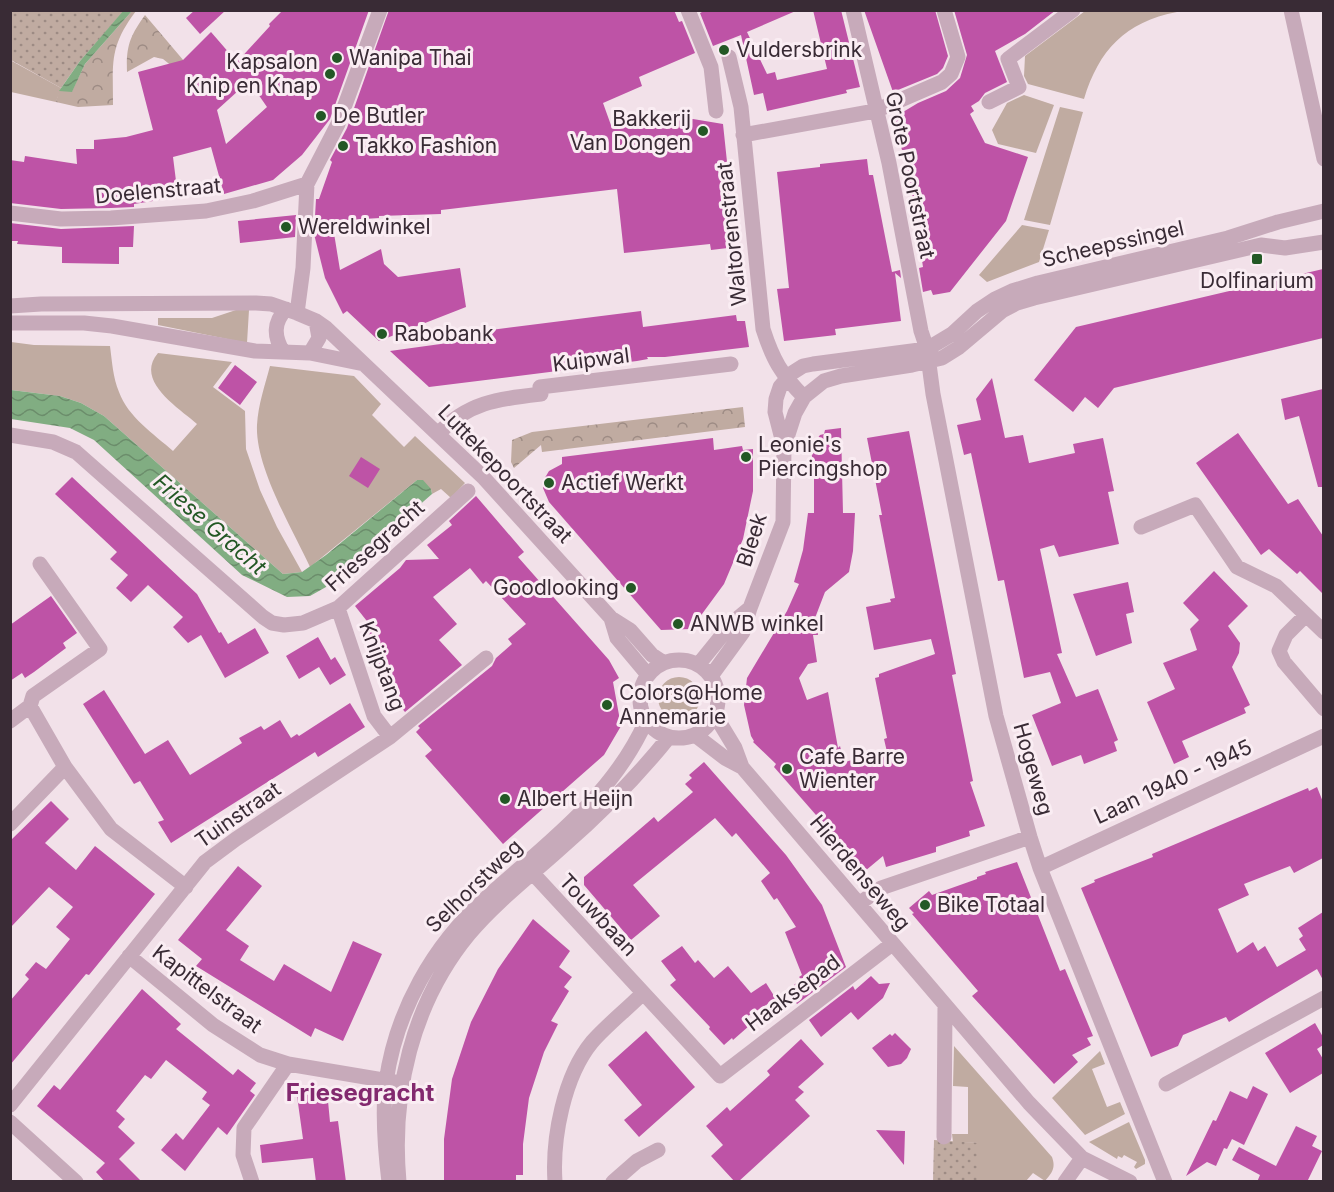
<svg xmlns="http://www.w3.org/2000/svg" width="1334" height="1192" font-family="Inter,sans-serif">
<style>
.green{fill:#c0aba1}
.forest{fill:url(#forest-crowns)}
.park{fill:url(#park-dots)}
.water{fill:url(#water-waves)}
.building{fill:#be53a6;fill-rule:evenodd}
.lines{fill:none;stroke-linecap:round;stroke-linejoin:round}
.minor{stroke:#c7aaba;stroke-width:15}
.poi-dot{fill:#235825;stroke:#faedf3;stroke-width:2}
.labels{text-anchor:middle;stroke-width:6;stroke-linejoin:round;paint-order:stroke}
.poi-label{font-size:21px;fill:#392b35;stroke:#faedf3;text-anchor:start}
.street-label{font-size:21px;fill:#392b35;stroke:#faedf3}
.water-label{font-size:22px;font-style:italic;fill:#235825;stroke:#faedf3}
.quarter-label{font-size:24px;font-weight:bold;fill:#83296f;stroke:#faedf3}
</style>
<defs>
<pattern id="forest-crowns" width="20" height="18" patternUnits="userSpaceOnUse" patternTransform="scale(1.5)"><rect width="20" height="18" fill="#c0aba1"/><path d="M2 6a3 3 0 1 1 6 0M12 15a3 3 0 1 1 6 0" fill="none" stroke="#9d8b84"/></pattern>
<pattern id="park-dots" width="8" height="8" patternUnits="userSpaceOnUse" patternTransform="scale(1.5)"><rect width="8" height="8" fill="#c0aba1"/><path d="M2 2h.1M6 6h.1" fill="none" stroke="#9d8b84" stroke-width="1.8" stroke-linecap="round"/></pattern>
<pattern id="water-waves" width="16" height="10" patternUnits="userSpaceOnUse" patternTransform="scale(1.5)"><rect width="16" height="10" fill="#81ad82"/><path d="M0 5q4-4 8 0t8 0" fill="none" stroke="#6b8d6b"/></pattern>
</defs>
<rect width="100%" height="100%" fill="#f2e1e9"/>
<path class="green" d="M1176 10 1177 12C1125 22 1099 50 1084 99L1028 84 1024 76 1025 56 1085 11Z
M10 60 61 88 56 102 11 92Z
M1024 95 1054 105 1036 153 998 144 992 130 1007 103Z
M1060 107 1083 112 1050 225 1024 220Z
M1022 225 1049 230 1039 262 987 282 979 275Z
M236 310H249L247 343 158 325V318H212Z
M11 342 34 345 110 346C112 361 113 378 119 392 128 417 154 434 173 451L197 424C179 408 134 381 158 353L232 362 213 387 245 411 246 449 260 490 277 527 302 572 283 574 104 416 81 403 60 396 11 390Z
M270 366 354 376 381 404 372 415 404 447 415 436 465 483 451 498 441 489 432 494 431 489 417 480 310 567C292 528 255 467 257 425 258 405 265 385 270 366Z
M658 698a21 21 0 1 1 42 0a21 21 0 1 1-42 0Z
M954 1046 1052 1157C1056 1168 1052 1173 1045 1181L1033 1173 1026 1181H979L978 1143 953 1142 952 1134H968V1087L953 1086Z
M1100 1051 1105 1064 1092 1069 1107 1107 1120 1102 1125 1114 1085 1135 1052 1098Z
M1129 1122 1145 1160V1164L1136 1169 1134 1167 1137 1162 1124 1155 1122 1158 1118 1156 1117 1159 1089 1142Z"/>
<path class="forest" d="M132 11H136C109 47 113 62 113 105L78 107 56 102 59 91H72L85 64Z
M145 15 184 61 173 67 163 59 154 57 127 72C126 46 130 36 145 15Z
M743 407 745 427 542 452 541 445 514 468 511 462 512 440 532 432Z"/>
<path class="park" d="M10 11H124L80 61 61 88 11 60Z
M934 1140 979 1143V1181L933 1182Z"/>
<path class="water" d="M124 10 132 11 85 64 72 92 59 91 80 61Z
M11 390 60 396 81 403 104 416 283 574 302 572 326 555 417 480H423L431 489 432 494 326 587 310 596 287 597 242 575 94 440 70 428 11 419Z"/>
<path class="building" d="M195 10H226L200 34 186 18Z
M283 10H369L330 119 302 155 273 180 224 194 211 147 173 157 178 197 134 204V207L111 208 61 209 10 203V160L24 162 25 156 77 164 76 149H94V140L126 137 153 130 138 72 183 60 211 32 237 62 270 26 269 24ZM249 81 267 107 226 144 217 110Z
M389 10H674L679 22 682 21 695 53 639 77 642 86 603 103 612 128 693 119 723 124 736 247 711 250 710 244 624 253 617 189 450 209 441 210V214L379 216V218L332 221 340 270 381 249 384 264 398 277 460 268 466 307 379 341 347 311 343 314 325 278 314 234 316 199H319L332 162 330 160 347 128Z
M706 10H798L747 32 767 74 775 72 777 80 827 69 813 10H841L860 87 846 90 847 93 767 111 763 93 754 95 741 35 713 46 700 13Z
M864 10H935L948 56 943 68 937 74 893 92Z
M954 10H1056L1025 34 995 51 1007 82 985 93 979 101 971 106 974 111 970 114 985 143 1028 157 1006 221 950 292 933 295 931 290 923 292 919 268 923 267 912 193 904 150H902L893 118 918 103 946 91 960 78 967 55Z
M867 159 869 175H873L892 272 900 270 901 278 895 273 901 321 835 329 836 335 784 341 777 289 789 288 777 172 820 167V164Z
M296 215 295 237 240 243 238 221Z
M10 223 61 229 134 226 133 247H119V264L62 263V247L17 244 18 241H10Z
M1323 269V338L1114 388 1098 408 1085 397 1073 412 1034 380 1076 327Z
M641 311 643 327 736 315 737 321H745L749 347 665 357H647L648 359 637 361 429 387 390 351 484 338 483 331Z
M235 365 257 382 240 405 218 388Z
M992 378 1005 438 1023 435 1029 463 1075 453 1073 444 1103 438 1114 491 1108 492 1119 544 1059 557 1054 545 1040 549 1062 653 1057 654 1076 697 1098 689 1118 740 1114 742 1117 751 1084 764 1081 755 1052 766 1032 715 1061 703 1050 672 1024 678 1004 580 998 581 971 453 964 455 957 425 981 420 976 399Z
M1323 389V487H1318L1299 416 1285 420 1281 399Z
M841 428 843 513H855L853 551 849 572 825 592 815 618 818 635H813L817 662 808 664 799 678 807 700 828 692 838 748 840 746 844 762 887 752 884 739 887 738 875 678 879 677V674L935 654 931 639 874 650 866 607 891 602 890 599 895 598 879 515H882L867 438 909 431 956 674 952 675 973 781 970 782 985 826 969 831 970 836 936 847V852L886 867 883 856 865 871 774 767 776 764 753 742 754 741 751 736 744 705 747 678 787 611 799 584 794 582 803 550 808 513H814V476L811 447 820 435 824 434 825 430Z
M1238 433 1288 504 1298 499 1323 536V594L1300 571 1297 574 1269 549 1261 555 1196 463Z
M713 438 714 450 742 446 743 450 753 449V491L743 539 724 584 691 629 661 630 549 502 543 488V481L549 471 562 464V457Z
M361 457 380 469 368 488 349 476Z
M72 477 197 594 219 633 221 632 228 644 255 628 269 653 225 678 201 635 188 643 173 627 183 617 148 585 131 602 116 588 128 575 110 559 117 552 55 494Z
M476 496 524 552 518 557 609 660 619 678 613 682 621 726 604 755 503 844 425 756 432 750 416 732 420 728 418 726 492 666 496 658 512 644 508 639 526 624 486 581 483 584 470 568 433 597 457 624 439 640 462 665 405 712 387 691 391 688 380 675 385 670 373 657 377 653 361 633 370 625 355 606 400 568 406 560 439 559 427 545 452 525 449 521Z
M1214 571 1248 606 1228 626 1240 643 1239 653 1232 667 1250 705 1244 708 1246 713 1182 741 1189 757 1174 764 1147 702 1175 689 1163 663 1197 650 1190 629 1199 620 1183 603Z
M1128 582 1134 612 1126 614 1132 643 1096 656 1073 594Z
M51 596 77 633 63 643 66 648 34 672 25 678 22 673 10 681V625Z
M318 637 331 660 335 657 346 675 330 685 319 667 299 679 286 656Z
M104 690 145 754 168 740 190 775 242 743 239 738 261 726 264 730 280 720 291 738 297 734 299 736 350 703 365 727 318 757 315 752 171 843 158 822 164 820 140 781 134 784 83 704Z
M704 762 786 855 822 905 846 967 797 1004 787 991 801 979 799 977 802 975 785 932 796 927 777 898 774 900 761 881 770 873 736 833 732 837 715 818 633 885 660 916 631 940 584 885V877L654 817 658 822 693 792 685 784 692 778 689 775Z
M1317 787 1323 802V858L1294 873 1290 866 1244 884 1249 895 1218 909 1237 953 1253 942 1258 951 1265 946 1277 967 1306 950 1299 939 1303 936 1298 928 1323 912V980L1317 969 1229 1022 1226 1017 1183 1035 1178 1046 1151 1057 1081 888 1095 882 1094 880 1153 857 1152 854 1308 788 1309 791Z
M51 801 69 819 45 843 76 870 95 846 155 894 89 975 86 974 10 1065V1001L29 979 25 975 36 962 46 969 70 939 56 927 73 907 49 887 10 928V841Z
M1017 862 1060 971 1065 969 1093 1036 1087 1038 1091 1045 1072 1055 1078 1062 1054 1084 972 996 978 991 912 914 914 913 909 908 929 891 932 895 977 879V877L986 874 985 872Z
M238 866 262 886 226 930 249 946 240 960 274 981 284 964 331 992 353 941 382 954 343 1041 315 1028 311 1037 196 966 202 959 178 940Z
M533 919 570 951 559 967 572 977 564 987 569 991 551 1021 558 1024 544 1052 529 1098 523 1144V1175H516V1182H444V1139L452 1079 471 1022 498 969Z
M682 946 695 963 698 960 714 978 728 966 751 993 766 983 776 999 743 1019 749 1026 733 1040 732 1038 724 1045 709 1029 710 1027 670 985 676 980 661 961Z
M871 976 879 984 890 983 883 998 858 1020 851 1012 821 1037 809 1020 853 986 855 990Z
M142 989 181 1024 176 1029 233 1075 238 1069 256 1083 250 1091 255 1095 227 1135 218 1127 185 1171 161 1150 176 1133 183 1140 210 1105 202 1099 207 1092 166 1060 151 1079 145 1075 116 1111 125 1119 118 1127 135 1143 119 1159 142 1182H105L96 1172 105 1163 37 1106 54 1085 60 1090Z
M1315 1023 1323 1037V1045L1317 1049 1323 1059V1073L1290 1093 1265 1053Z
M646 1031 695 1087 639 1137 624 1120 642 1105 608 1065Z
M895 1033 911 1049 907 1058 901 1064 888 1067 872 1048 890 1034 892 1036Z
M801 1039 824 1064 798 1087 804 1092 795 1100 810 1116 738 1182H735L711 1156 723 1145 706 1126 727 1107 730 1111 770 1075 767 1071Z
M1253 1086 1268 1094 1244 1145 1232 1139 1227 1149 1224 1148 1216 1166 1207 1162 1186 1176 1213 1120 1216 1121 1230 1091 1247 1099Z
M322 1093 323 1102 328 1101 330 1122 338 1121 346 1182H316L313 1158 262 1163 260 1145 303 1139 297 1096Z
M1296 1126 1317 1136 1312 1146 1322 1151 1307 1182H1257L1260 1175 1232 1160 1239 1147 1276 1166Z
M876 1130 905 1131 904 1165Z"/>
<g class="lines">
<path class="minor" d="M688 10 711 67 716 111
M853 10 889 163 921 331 927 349 933 394 996 716 1030 837 1040 868 1165 1182
M1291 10 1324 159
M729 57 741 107 763 329C773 360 781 374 804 397
M989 102 1019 87 1008 59 1073 10
M743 135 875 111 942 82 951 74 958 57 944 10
M10 213 61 219 111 218 206 211 253 201 307 184
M10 306 41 304 256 303 271 304 297 313 316 321 326 328 483 477 611 618 630 630 652 655 664 663
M297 313 303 268 307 184 338 124 380 10
M10 323H84L112 326 255 351 310 353 364 364
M283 352C274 336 273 323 286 309
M310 353 319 338 316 321
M438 434C468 402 498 399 541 394L540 387 731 364
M10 435 53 442 76 452 263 617 272 623 284 625 303 623 338 608 468 491
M784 447 775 412 776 399 780 387 792 373 803 366 813 364 927 349 952 334 977 311 995 299 1012 291 1038 283 1228 238 1278 222 1324 211
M1141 527 1195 505 1237 567 1276 586 1324 632
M338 608 374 716 390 737
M1306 615 1286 635 1279 651 1284 662 1324 709
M611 618 617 638 648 675
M640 699a39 39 0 1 1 78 0a39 39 0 1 1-78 0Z
M698 665 732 623 750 608
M711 676 743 632 750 608 783 522 784 447 795 413 804 397 824 381 841 376 912 365 942 358 958 348 1002 311 1017 303 1034 298 1261 245 1285 248 1324 242
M30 706 65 767 111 829 186 887
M715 715 735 748 742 767 1029 1103 1082 1158 1130 1182
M10 721 30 706 33 696 100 649 40 564
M695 735 725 758 742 767
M10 824 65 767
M527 867 720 1076 892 944
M1040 868 1324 736
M860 903 881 888 1030 837
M129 956 213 1025 260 1055 288 1064 395 1082
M1166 1084 1324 998
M10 1105 205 862 236 839 390 737 486 658
M10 1122 76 1182
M944 1137 945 1006
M252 1182 243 1155 244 1128 288 1064
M389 1182C385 1149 382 1114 386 1082 396 1011 433 945 486 898 546 844 612 797 646 721
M399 1182C391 1094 412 1003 469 934 496 902 530 876 561 848 600 814 637 777 669 737
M555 1182C552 1138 564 1076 592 1042 607 1025 626 1010 642 994
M613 1182 637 1161 658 1150
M1065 1182 1082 1158"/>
</g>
<g class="poi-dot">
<circle cx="724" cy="50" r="6"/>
<circle cx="337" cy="58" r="6"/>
<circle cx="330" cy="74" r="6"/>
<circle cx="321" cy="116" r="6"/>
<circle cx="703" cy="131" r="6"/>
<circle cx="343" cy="146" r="6"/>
<circle cx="286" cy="227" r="6"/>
<rect x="1251" y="253" width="12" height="12" rx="3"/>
<circle cx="382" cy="334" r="6"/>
<circle cx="746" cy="457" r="6"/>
<circle cx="549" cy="483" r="6"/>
<circle cx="631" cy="588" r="6"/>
<circle cx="678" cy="624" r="6"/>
<circle cx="607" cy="705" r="6"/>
<circle cx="787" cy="769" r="6"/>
<circle cx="505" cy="799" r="6"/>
<circle cx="925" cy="905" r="6"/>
</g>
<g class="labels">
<g class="poi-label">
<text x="736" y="57">Vuldersbrink</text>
<text x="349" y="65">Wanipa Thai</text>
<text x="318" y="69" text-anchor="end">Kapsalon<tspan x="318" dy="24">Knip en Knap</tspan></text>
<text x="333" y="123">De Butler</text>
<text x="691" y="126" text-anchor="end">Bakkerij<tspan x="691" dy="24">Van Dongen</tspan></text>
<text x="355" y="153">Takko Fashion</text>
<text x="298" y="234">Wereldwinkel</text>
<text x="1257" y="288" text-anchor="middle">Dolfinarium</text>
<text x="394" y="341">Rabobank</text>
<text x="758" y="452">Leonie's<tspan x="758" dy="24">Piercingshop</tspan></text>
<text x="561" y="490">Actief Werkt</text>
<text x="619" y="595" text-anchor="end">Goodlooking</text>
<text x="690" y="631">ANWB winkel</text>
<text x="619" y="700">Colors@Home<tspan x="619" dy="24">Annemarie</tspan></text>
<text x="799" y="764">Cafe Barre<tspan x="799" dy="24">Wienter</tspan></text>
<text x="517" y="806">Albert Heijn</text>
<text x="937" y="912">Bike Totaal</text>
</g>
<g class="street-label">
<text transform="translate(910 175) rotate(78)" y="7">Grote Poortstraat</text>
<text transform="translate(158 191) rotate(-5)" y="7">Doelenstraat</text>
<text transform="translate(732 234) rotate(-96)" y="7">Waltorenstraat</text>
<text transform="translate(1113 244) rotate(-13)" y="7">Scheepssingel</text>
<text transform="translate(591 360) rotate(-7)" y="7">Kuipwal</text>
<text transform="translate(505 474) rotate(46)" y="7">Luttekepoortstraat</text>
<text transform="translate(752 540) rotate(-72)" y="7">Bleek</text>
<text transform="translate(375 546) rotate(-42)" y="7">Friesegracht</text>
<text transform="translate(382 666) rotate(69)" y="7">Knijptang</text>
<text transform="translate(1033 769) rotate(74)" y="7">Hogeweg</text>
<text transform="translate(1173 782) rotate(-25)" y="7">Laan 1940 - 1945</text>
<text transform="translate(238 815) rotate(-35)" y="7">Tuinstraat</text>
<text transform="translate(860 873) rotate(50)" y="7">Hierdenseweg</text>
<text transform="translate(474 886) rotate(-44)" y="7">Selhorstweg</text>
<text transform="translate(598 915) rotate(47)" y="7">Touwbaan</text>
<text transform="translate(207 989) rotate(37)" y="7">Kapittelstraat</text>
<text transform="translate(793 993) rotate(-37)" y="7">Haaksepad</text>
</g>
<g class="water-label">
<text transform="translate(210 524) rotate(41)" y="8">Friese Gracht</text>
</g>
<g class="quarter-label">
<text x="360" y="1101">Friesegracht</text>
</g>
</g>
<rect width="1334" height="1192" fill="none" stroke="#392b35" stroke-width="24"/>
</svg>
